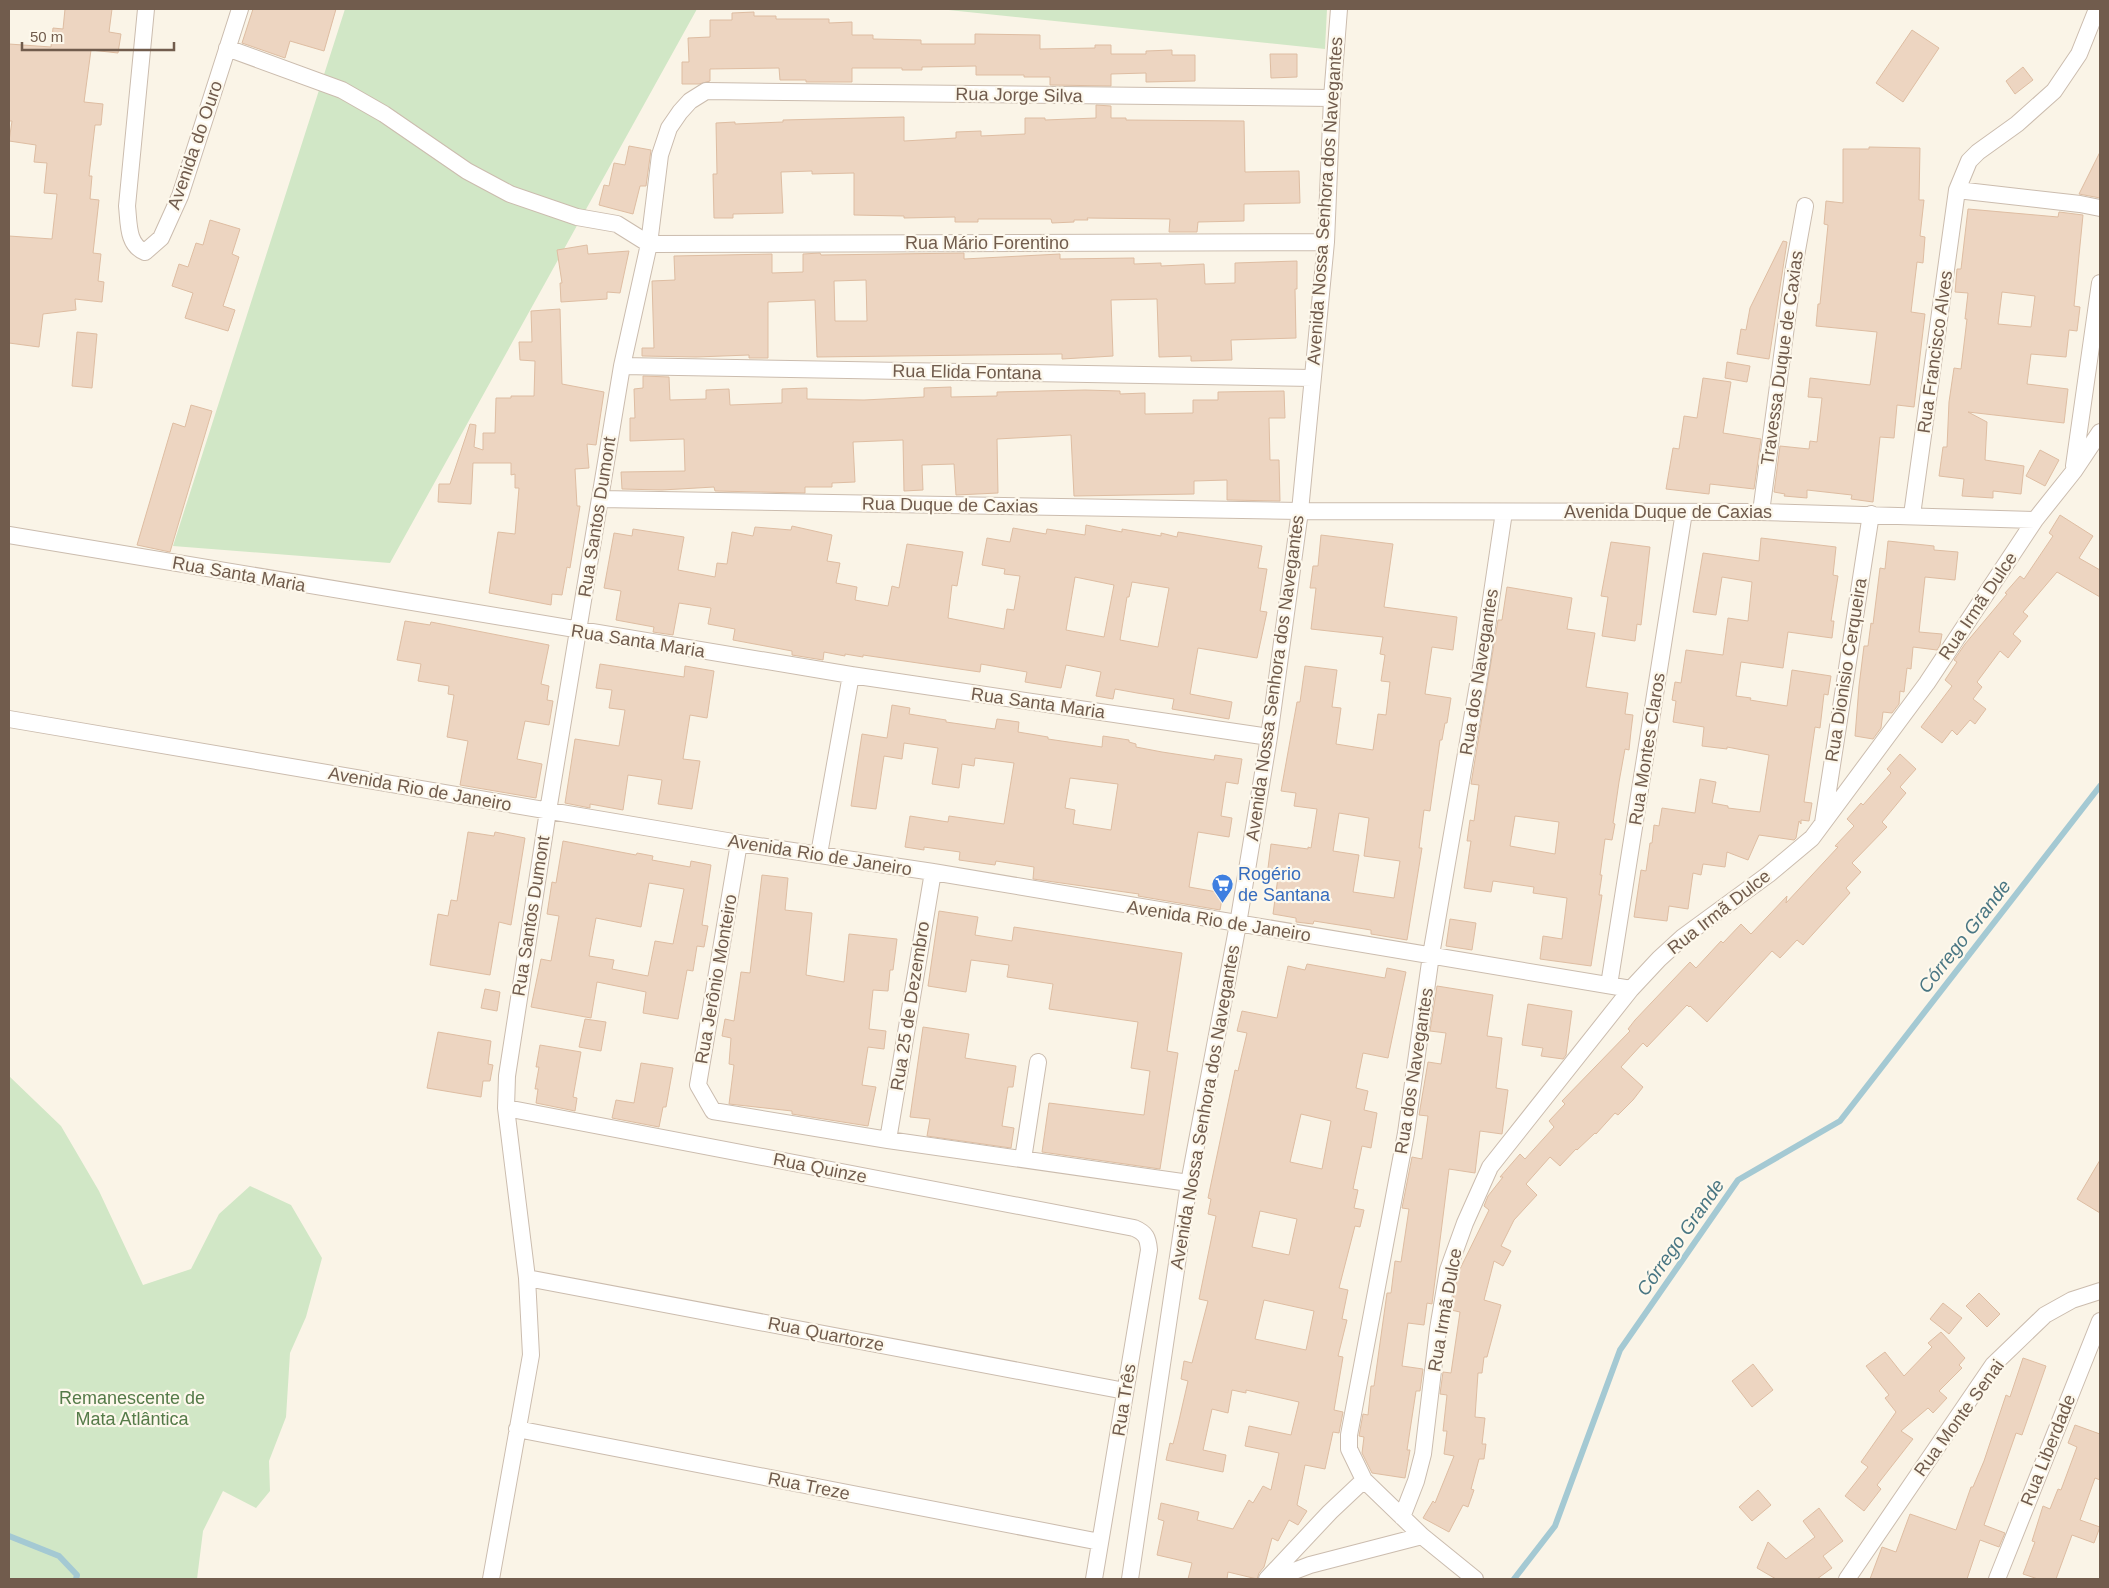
<svg xmlns="http://www.w3.org/2000/svg" width="2109" height="1588" font-family="Helvetica,sans-serif">
<style>
.green{fill:#d1e7c6}
.lines{fill:none;stroke-linecap:round;stroke-linejoin:round}
.stream{stroke:#a4c9d3;stroke-width:6}
.building{fill:#edd5c1;stroke:#debda2;fill-rule:evenodd}
.street-casing{stroke:#cbbcae;stroke-width:18}
.street{stroke:#fff;stroke-width:16}
.labels{text-anchor:middle;stroke-width:4.5;stroke-linejoin:round;paint-order:stroke}
.street-label{font-size:18px;fill:#715c4d;stroke:#fdf8ec}
.shop-label{font-size:18px;fill:#366cbe;stroke:#fdf8ec;text-anchor:start}
.park-label{font-size:18px;fill:#557b49;stroke:#fdf8ec}
.water-label{font-size:19px;font-style:italic;fill:#497683;stroke:#fdf8ec}
</style>
<rect width="100%" height="100%" fill="#faf4e7"/>
<path class="green" d="M345 9H697L390 563 173 546Z
M939 9H1327L1325 49Z
M9 1076 61 1126 99 1191 143 1285 191 1269 219 1214 250 1186 291 1205 322 1258 306 1317 290 1353 286 1417 269 1461 270 1491 256 1508 223 1491 203 1531 197 1579H9Z"/>
<g class="lines">
<path class="stream" d="M9 1536 59 1556 77 1575 76 1579
M1514 1579 1555 1526 1620 1350 1738 1180 1840 1121 2100 786"/>
</g>
<path class="building" d="M65 9H112L109 32 121 34 118 53 91 50 84 102 103 104 101 125H95L89 176H92L90 199 99 200 93 253 101 254 98 281 104 282 102 302 75 299 76 310 43 314 39 347 9 343V236L52 239 57 194 44 193 47 163 34 162 36 145 9 141 12 121H9V44L51 47 53 28 63 29Z
M253 9H336L324 51 290 41 285 58 242 43Z
M754 12V16H776V19H829V23L852 22V35H873V39L921 40V44H975V34L1040 35V49L1095 48V45H1111V54H1146V51L1172 50V55H1195V81L1146 82V73L1111 74V86L1050 85V77H1024V75H976V66L922 67V70H902V68H852V82H806V80H780L779 68 710 69V81L699 84H682V62H689L688 38 710 37V20H732V13Z
M1912 30 1939 48 1903 102 1876 83Z
M1270 54H1297V77L1271 78Z
M2023 67 2033 80 2015 94 2006 81Z
M1096 105 1111 106V118H1126V120L1244 121 1245 172 1299 171 1300 203 1244 204V221L1198 222 1197 232H1169L1170 219 1087 218 1088 220H1074V222L1052 223 1051 219H978V222H955V217L904 218V216L854 215V173L812 174V171L781 172 783 213 733 214V218H714L713 174H717L716 123 735 122V124L783 122V120L904 117V141L956 138V132L981 131V136L1025 134V118H1045V120L1096 118Z
M629 146 651 150 646 186H640L633 214 599 205 604 185 609 186 614 163 625 165Z
M1869 147 1920 148 1919 200H1924L1920 236 1925 237 1923 263 1917 262 1911 312 1925 314 1914 407 1897 405 1894 438 1880 437 1873 502 1851 499 1852 495 1807 490V498L1784 496 1785 494 1774 492 1780 446 1809 449 1810 441 1817 442 1822 398 1808 397 1810 378 1870 385 1871 379 1877 332 1816 326 1818 304H1820L1828 225 1824 224 1826 201 1843 203V149H1869Z
M2100 152V198L2079 194Z
M1968 209 2058 217 2059 212 2083 215 2074 306 2080 307 2077 331 2069 330 2066 357 2031 354 2027 384 2068 389 2064 423 1968 412 1987 422 1985 460 2024 466 2021 494 1993 491V498L1962 496 1964 479 1939 476 1943 447H1947L1949 402 1954 368 1961 369 1967 319H1965L1968 293 1955 292 1957 269H1961ZM2002 292 2035 296 2031 327 1998 324Z
M210 220 240 229 232 254 239 257 223 306 235 310 228 331 185 318 193 293 172 286 179 264 188 267 196 243 203 245Z
M1783 241 1787 242 1769 359 1737 354 1741 329 1746 330 1750 308Z
M587 245 588 254 629 251 620 293 607 292V299L561 302 560 283H562L557 250Z
M820 253 821 255 964 253V259L1060 254V259L1134 258V264L1161 263V266L1204 264 1205 284 1235 283V263L1297 261V289H1295L1296 338 1231 340 1232 360 1191 361V356L1159 357 1157 299 1111 300 1113 356 1062 359V354L817 357 815 300 768 302V358H749V355L696 357 642 356V348H654L652 281 675 280 674 256 772 254V273L803 272V254ZM866 280 867 321H835L834 281Z
M560 309 562 384 604 392 596 445 587 444 589 468 575 469 577 506H580L570 568 567 567 562 595 552 594 551 605 489 593 498 532 515 534 519 488H515V474L511 475V463H473L471 504 438 502 439 484H450L470 424 476 425 474 447 483 450V433H495L496 398H511V396H534L535 361 520 360 519 342H532L531 311Z
M77 332 97 334 92 388 72 386Z
M1727 362 1750 366 1747 382 1725 378Z
M643 376 669 377 670 400 706 399V390L729 389 730 405 782 403V389L807 388V399L864 400 924 397V388L951 387V397L997 396V392L1085 390 1120 391V394L1145 393V414L1193 413V400H1218V392L1284 391 1285 418H1269L1270 460H1279L1280 501 1227 500V480L1194 481V494L1074 496 1071 435 997 439 998 493 956 495 954 464 922 465 923 490 904 491 903 440 853 442 855 482 832 483V487H805V493L715 491 714 487 662 490 622 489 621 472 685 471 684 439 630 441V418H635L634 389 643 388Z
M1703 378 1731 382 1723 433 1761 439 1754 489 1710 484 1709 494 1666 489 1673 448 1679 449 1684 416 1697 418Z
M191 405 212 411 170 552 137 545 173 423 185 427Z
M2040 450 2059 460 2045 486 2026 476Z
M2060 515 2093 536 2079 558 2100 570V597L2057 572 2023 612 2028 616 2013 634 2021 641 2008 658 2000 651 1977 682 1982 687 1973 699 1986 709 1975 724 1970 720 1957 735 1952 730 1942 743 1921 727 1952 686 1945 680 1957 662 1954 660 1965 644 2007 594 2005 593 2020 576 2024 579 2053 536 2049 533Z
M1086 525 1122 532V529L1161 536V533L1177 537 1178 532 1262 546 1258 568 1267 569 1260 611 1267 612 1257 658 1198 648 1190 694 1232 702 1229 719 1172 709 1174 699 1137 693 1115 689 1113 699 1096 696 1101 672 1066 665 1061 688 1025 682 1027 672 981 664 980 672 863 655V657L845 654V656L824 652 823 660 792 655V651L733 640 735 629 708 624 711 608 679 603 673 635 653 632 654 627 616 620 621 591 604 588 614 533 632 536 633 529 684 537 678 570 715 577 717 563 727 564 732 532 753 536 755 527 791 530 792 526 832 535 827 561 840 563 836 583 857 587 855 600 888 606 892 586 899 588 907 544 963 552 957 586 952 585 948 618 1004 629 1007 609 1014 610 1020 576 1004 574 1005 569 982 565 987 538 1010 542 1013 528 1046 534 1047 529 1085 535ZM1075 577 1114 585 1104 637 1066 630ZM1132 582 1169 588 1158 647 1120 640 1127 597H1129Z
M1321 535 1393 544 1384 607 1457 617 1453 650 1432 647 1425 694 1451 698 1447 723H1445L1442 740H1440L1430 811 1424 810 1419 848H1422L1407 940 1371 934V930L1314 921 1313 924 1296 922V918L1273 914 1279 870 1268 868 1271 844 1308 849V847L1311 848 1317 809 1294 806 1296 793 1281 791 1297 702H1300L1305 666 1337 670 1332 707 1341 708 1336 744 1373 750 1378 714 1386 715 1390 682 1381 681 1385 655 1380 654 1383 637 1311 629 1316 588H1310L1313 566H1318ZM1339 813 1369 818 1364 856 1400 861 1394 898 1353 892 1359 855 1333 851Z
M1761 538 1836 547 1833 575 1838 576 1831 621H1834L1832 638 1788 632 1783 668 1741 662 1736 696 1751 698 1750 700 1787 706 1792 670 1831 676 1828 695 1824 694 1820 728 1815 727 1804 802 1812 803 1809 821 1801 820V824L1799 821 1796 838 1794 840 1759 835 1748 860 1727 852 1725 867 1703 864 1701 875 1693 873 1688 909 1669 906 1667 921 1634 917 1641 870 1646 871 1650 843H1652L1654 825 1659 826 1662 808 1695 813 1700 779 1716 782 1712 803 1728 806V808L1760 812 1769 755 1727 747V749L1702 746 1704 727 1673 722 1676 701 1672 700 1675 682 1681 683 1686 650 1723 655 1728 618 1748 621 1752 582 1722 577 1716 615 1693 612 1703 553 1759 561Z
M1888 541 1934 546V550L1958 552 1955 580 1925 577 1919 632 1942 634 1940 645 1937 650 1913 647 1911 669 1907 668 1904 692 1900 691 1899 704 1892 713 1883 712 1881 728 1873 739 1855 736 1859 686 1864 646H1868L1871 623 1873 624 1880 568 1885 569Z
M1611 542 1650 547 1641 625 1637 624 1635 641 1602 636 1608 597 1601 596Z
M1507 587 1572 598 1567 629 1595 633 1586 687 1628 693 1625 714 1633 715 1631 731 1629 750 1625 749 1619 782 1613 823 1615 824 1612 840 1605 839 1600 875H1602L1599 895H1602L1591 966 1540 959 1543 936 1562 939 1567 898 1533 893 1534 887 1493 881 1491 892 1464 888 1471 841H1467L1470 820 1474 821 1479 785 1471 784 1498 620H1502ZM1515 816 1559 822 1555 854 1510 846Z
M405 621 430 625 431 622 549 645 541 684 549 686 547 700 553 701 549 725 525 721 517 759 542 764 536 798 460 785 468 741 447 737 454 695 448 694 449 686 418 681 421 664 397 660Z
M600 664 684 677 685 666 714 671 707 718 690 715 683 759 700 761 692 809 658 804 662 780 628 775 623 810 590 804V808L565 803 575 739 619 746 625 710 609 708 612 690 596 688Z
M892 705 910 708 909 714 946 720V722L995 729 997 719 1019 722 1018 732 1048 737V739L1102 747 1103 736 1129 740V742L1136 744V747L1162 752 1214 760 1215 755 1242 759 1238 784 1226 782 1221 816 1232 818 1229 837 1198 832 1189 887 1223 893 1220 910 1138 896 1139 894 1033 879 1034 867 996 861 995 865 959 860 960 852 924 847V850L905 847 910 816 948 822 949 816 1004 824 1014 763 975 758 974 766 962 764 959 788 932 784 938 748 904 743 902 759 884 756 876 809 851 806 862 734 887 738ZM1070 778 1118 784 1111 830 1073 824 1075 810 1065 808Z
M1900 754 1916 769 1900 787 1906 793 1882 822 1887 827 1852 863 1861 872 1846 888 1850 893 1803 945 1797 940 1780 958 1772 951 1707 1022 1690 1006 1689 1007 1687 1005 1647 1047 1643 1043 1621 1067 1643 1087 1633 1100 1618 1115 1615 1113 1596 1134 1595 1133 1577 1150 1576 1149 1560 1166 1550 1157 1526 1184 1537 1195 1514 1220 1501 1246 1511 1251 1503 1266 1494 1261 1484 1300 1501 1305 1487 1357H1484L1482 1373H1478L1475 1417 1485 1418 1482 1444H1486L1484 1459H1479L1471 1489 1474 1490 1468 1507 1463 1505 1449 1532 1423 1518 1433 1501 1435 1503 1454 1456 1444 1454 1447 1431H1443L1447 1395 1440 1394 1443 1372 1451 1373 1460 1312 1451 1310 1458 1273 1489 1210 1484 1206 1488 1196 1503 1177H1500L1520 1154 1525 1159 1554 1127 1549 1121 1565 1104 1562 1101 1630 1031 1628 1029 1635 1020 1690 962 1696 968 1721 941 1723 943 1741 924 1751 934 1787 896 1786 903 1838 847 1835 846 1854 826 1847 819 1861 803 1863 805 1891 773 1887 769Z
M468 832 494 836 495 832 525 838 511 925 499 922 490 975 430 965 438 914 448 916 451 900 457 901Z
M563 841 636 855 637 853 653 856 652 860 690 867 691 861 711 865 702 925 708 926 704 947 697 946 693 971 687 970 678 1019 643 1013 646 992 597 982 591 1018 531 1007 541 959 551 961 559 916 547 914 552 882 556 883ZM649 883 684 889 673 944 655 941 648 976 612 969 614 960 589 956 596 918 641 927Z
M762 875 788 878 785 910 812 913 806 975 844 982 849 934 897 939 893 970H890L888 991 873 990 869 1029 886 1031 884 1049 868 1047 862 1085 876 1087 868 1126 792 1114V1111L729 1104 734 1065 729 1064 731 1038 722 1036 725 1019 734 1021 741 972 750 973Z
M939 911 978 917 975 935 1012 941 1014 927 1182 953 1167 1051 1178 1053 1160 1169 1042 1152 1049 1103 1144 1115 1150 1071 1131 1068 1138 1022 1049 1009 1053 984 1007 977 1009 965 971 960 966 992 928 986Z
M1450 919 1476 923 1472 950 1446 946Z
M1307 964 1385 978 1387 968 1406 972 1388 1058 1363 1053 1356 1088 1368 1091 1364 1110 1377 1113 1371 1148 1362 1146 1353 1189 1358 1190 1354 1208 1364 1210 1360 1227 1355 1226 1339 1288 1348 1290 1342 1319 1347 1320 1338 1356 1343 1357 1334 1410 1343 1412 1339 1433 1333 1432 1325 1469 1305 1465 1297 1505 1307 1511 1298 1525 1289 1520 1278 1541 1272 1538 1264 1567 1259 1573 1257 1579 1228 1572 1227 1579H1188L1192 1563 1157 1555 1164 1521 1158 1519 1161 1503 1199 1512 1197 1520 1233 1529 1249 1500 1253 1503 1263 1486 1271 1490 1279 1453 1245 1446 1249 1426 1291 1435 1299 1402 1246 1390V1393L1232 1390 1228 1413 1212 1409 1203 1450 1226 1455 1223 1472 1166 1460 1170 1443 1173 1444 1178 1425 1188 1381 1181 1379 1184 1361 1192 1363 1208 1301 1199 1299 1216 1216 1208 1214 1211 1199 1208 1198 1235 1070 1238 1071 1247 1033 1237 1031 1242 1011 1277 1018 1288 966 1305 970ZM1301 1114 1331 1121 1322 1169 1290 1162ZM1260 1211 1297 1219 1289 1255 1252 1247ZM1264 1300 1314 1311 1306 1350 1255 1339Z
M1437 986 1493 995 1487 1036 1502 1038 1496 1088 1508 1090 1502 1134 1480 1131 1475 1173 1449 1169 1432 1304 1427 1303 1424 1325 1408 1323 1402 1366 1423 1369 1420 1391H1416L1407 1450H1410L1405 1478 1372 1473 1362 1453 1364 1437 1359 1436 1363 1414 1368 1415 1371 1386H1374L1387 1293H1391L1395 1261 1401 1262 1409 1209 1402 1208 1412 1157 1422 1159 1428 1116 1419 1115 1428 1062 1441 1064 1446 1033 1430 1031Z
M485 989 500 992 497 1011 481 1008Z
M1528 1004 1572 1011 1566 1055 1563 1059 1541 1056 1543 1048 1522 1045Z
M585 1019 606 1022 601 1051 579 1047Z
M923 1027 969 1034 965 1058 1016 1066 1013 1087H1008L1002 1126 1014 1128 1011 1148 927 1136 930 1119 910 1117Z
M438 1032 491 1041 488 1064 493 1065 490 1081H483L481 1097 427 1088Z
M540 1045 581 1052 573 1097 577 1098 575 1111 536 1103 538 1089H535L539 1067H536Z
M641 1063 673 1068 666 1107H663L659 1127 612 1118 616 1100 634 1103Z
M2100 1160V1213L2077 1199Z
M1979 1293 2000 1314 1987 1327 1966 1306Z
M1943 1303 1962 1318 1949 1334 1930 1319Z
M1941 1332 1965 1358 1959 1365 1962 1368 1939 1391 1947 1398 1933 1413 1928 1408 1901 1431 1913 1439 1877 1485 1881 1489 1864 1511 1845 1496 1868 1467 1861 1462 1896 1412 1885 1398 1889 1395 1866 1366 1885 1352 1904 1376 1932 1347 1928 1343Z
M2023 1358 2046 1366 2022 1435 2016 1433 1984 1525 2005 1533 1999 1547 1980 1540 1967 1579H1870L1882 1547 1896 1552 1910 1514 1956 1530 1971 1487H1973L1984 1461 2006 1395 2010 1397Z
M1753 1364 1773 1390 1752 1407 1732 1381Z
M2075 1425 2100 1434V1480L2095 1478 2080 1520 2100 1527 2094 1543 2072 1535 2056 1579H2038L2023 1574 2035 1542 2032 1541 2043 1506 2050 1509 2058 1489 2061 1490 2077 1447 2068 1443Z
M1758 1490 1771 1505 1752 1521 1739 1507Z
M1819 1508 1843 1541 1823 1556 1832 1568 1817 1579H1776L1757 1568 1768 1542 1786 1559 1815 1537 1803 1521Z"/>
<g class="lines">
<defs>
<path id="street" d="M146 9 127 206C129 223 127 245 145 252L161 238 180 196 240 9
M227 48 342 90 384 114 467 171 510 194 577 217 617 224 649 244 1326 242
M1957 190 2080 204 2100 208
M622 366 1312 378
M2074 466 2100 283
M600 499 1300 511 1761 512 2035 520
M1761 512 1794 267 1805 206
M1912 515 1957 190 1969 161 1978 152 2017 124 2054 91 2079 54 2097 9
M9 535 851 675 1269 737
M9 719 739 843 933 872 1631 989
M1823 823 1871 514
M739 843 698 1085 713 1111 888 1140 1189 1183
M819 854 851 675
M1609 985 1684 512
M506 1108 1134 1228C1146 1233 1148 1238 1149 1250L1094 1579
M888 1140 933 872
M1023 1159 1038 1062
M527 1278 1125 1391
M517 1429 1100 1542
M1402 1517 1416 1481 1423 1454 1438 1329 1448 1270 1465 1223 1490 1167 1631 989 1659 959 1683 937 1769 874 1812 838 1927 683 2035 520 2074 471 2100 432
M491 1579 531 1355 527 1278 506 1108 507 1076 548 811 622 366 649 244 660 155 669 128 680 112 690 101 706 91 1332 98
M1130 1579 1189 1183 1238 924 1269 737 1300 511 1326 242 1332 98 1339 9
M1267 1579 1330 1512 1364 1480
M1273 1579 1310 1565 1422 1536
M1475 1579 1422 1536 1364 1480 1349 1449V1435L1406 1133 1431 955 1481 667 1504 512
M1847 1579 1993 1365 2045 1315 2072 1300 2100 1291
M1997 1579 2100 1321"/>
</defs>
<use href="#street" class="street-casing"/>
<use href="#street" class="street"/>
</g>
<defs>
<symbol id="supermarket-pin" viewBox="-11 -11 22 30"><path d="M0 17L-7.5 6A9.5 9.5 0 1 1 7.5 6Z" fill="#3f7fe0" stroke="#fdf8ec"/><path d="M-6-5.5h2.5l.6 2H6L4.5 2H-2.5L-4.4-4H-6ZM-1.5 3.2a1.3 1.3 0 1 0 .1 0ZM3 3.2a1.3 1.3 0 1 0 .1 0Z" fill="#fff"/></symbol>
</defs>
<g fill-rule="evenodd">
<use href="#supermarket-pin" x="1210" y="872" width="25" height="34"/>
</g>
<g class="labels">
<g class="street-label">
<text transform="translate(1019 95) rotate(1)" y="6">Rua Jorge Silva</text>
<text transform="translate(195 145) rotate(-71)" y="6">Avenida do Ouro</text>
<text transform="translate(1325 201) rotate(-86)" y="6">Avenida Nossa Senhora dos Navegantes</text>
<text x="987" y="249">Rua Mário Forentino</text>
<text transform="translate(1935 352) rotate(-82)" y="6">Rua Francisco Alves</text>
<text transform="translate(1782 358) rotate(-82)" y="6">Travessa Duque de Caxias</text>
<text transform="translate(967 372) rotate(1)" y="6">Rua Elida Fontana</text>
<text transform="translate(950 505) rotate(1)" y="6">Rua Duque de Caxias</text>
<text x="1668" y="518">Avenida Duque de Caxias</text>
<text transform="translate(597 517) rotate(-81)" y="6">Rua Santos Dumont</text>
<text transform="translate(239 574) rotate(10)" y="6">Rua Santa Maria</text>
<text transform="translate(1978 606) rotate(-56)" y="6">Rua Irmã Dulce</text>
<text transform="translate(638 641) rotate(9)" y="6">Rua Santa Maria</text>
<text transform="translate(1846 670) rotate(-81)" y="6">Rua Dionisio Cerqueira</text>
<text transform="translate(1479 672) rotate(-81)" y="6">Rua dos Navegantes</text>
<text transform="translate(1275 678) rotate(-82)" y="6">Avenida Nossa Senhora dos Navegantes</text>
<text transform="translate(1038 703) rotate(8)" y="6">Rua Santa Maria</text>
<text transform="translate(1647 749) rotate(-81)" y="6">Rua Montes Claros</text>
<text transform="translate(420 789) rotate(10)" y="6">Avenida Rio de Janeiro</text>
<text transform="translate(820 855) rotate(9)" y="6">Avenida Rio de Janeiro</text>
<text transform="translate(1719 912) rotate(-38)" y="6">Rua Irmã Dulce</text>
<text transform="translate(531 916) rotate(-81)" y="6">Rua Santos Dumont</text>
<text transform="translate(1219 921) rotate(9)" y="6">Avenida Rio de Janeiro</text>
<text transform="translate(716 979) rotate(-80)" y="6">Rua Jerônio Monteiro</text>
<text transform="translate(910 1006) rotate(-81)" y="6">Rua 25 de Dezembro</text>
<text transform="translate(1414 1071) rotate(-81)" y="6">Rua dos Navegantes</text>
<text transform="translate(1205 1107) rotate(-80)" y="6">Avenida Nossa Senhora dos Navegantes</text>
<text transform="translate(820 1168) rotate(11)" y="6">Rua Quinze</text>
<text transform="translate(1445 1310) rotate(-80)" y="6">Rua Irmã Dulce</text>
<text transform="translate(826 1334) rotate(11)" y="6">Rua Quartorze</text>
<text transform="translate(1124 1400) rotate(-81)" y="6">Rua Três</text>
<text transform="translate(1959 1418) rotate(-54)" y="6">Rua Monte Senai</text>
<text transform="translate(2048 1450) rotate(-68)" y="6">Rua Liberdade</text>
<text transform="translate(809 1486) rotate(11)" y="6">Rua Treze</text>
</g>
<g class="shop-label">
<text x="1238" y="880">Rogério<tspan x="1238" dy="21">de Santana</tspan></text>
</g>
<g class="park-label">
<text x="132" y="1404">Remanescente de<tspan x="132" dy="21">Mata Atlântica</tspan></text>
</g>
<g class="water-label">
<text transform="translate(1964 936) rotate(-52)" y="7">Córrego Grande</text>
<text transform="translate(1680 1237) rotate(-55)" y="7">Córrego Grande</text>
</g>
</g>
<rect width="2109" height="1588" fill="none" stroke="#715c4d" stroke-width="20"/>
<path d="M22 42v8h152v-8" fill="none" stroke="#715c4d" stroke-width="2.5"/>
<text x="30" y="42" font-size="15" fill="#715c4d" stroke="#fdf8ec" stroke-width="4" paint-order="stroke">50 m</text>
</svg>
